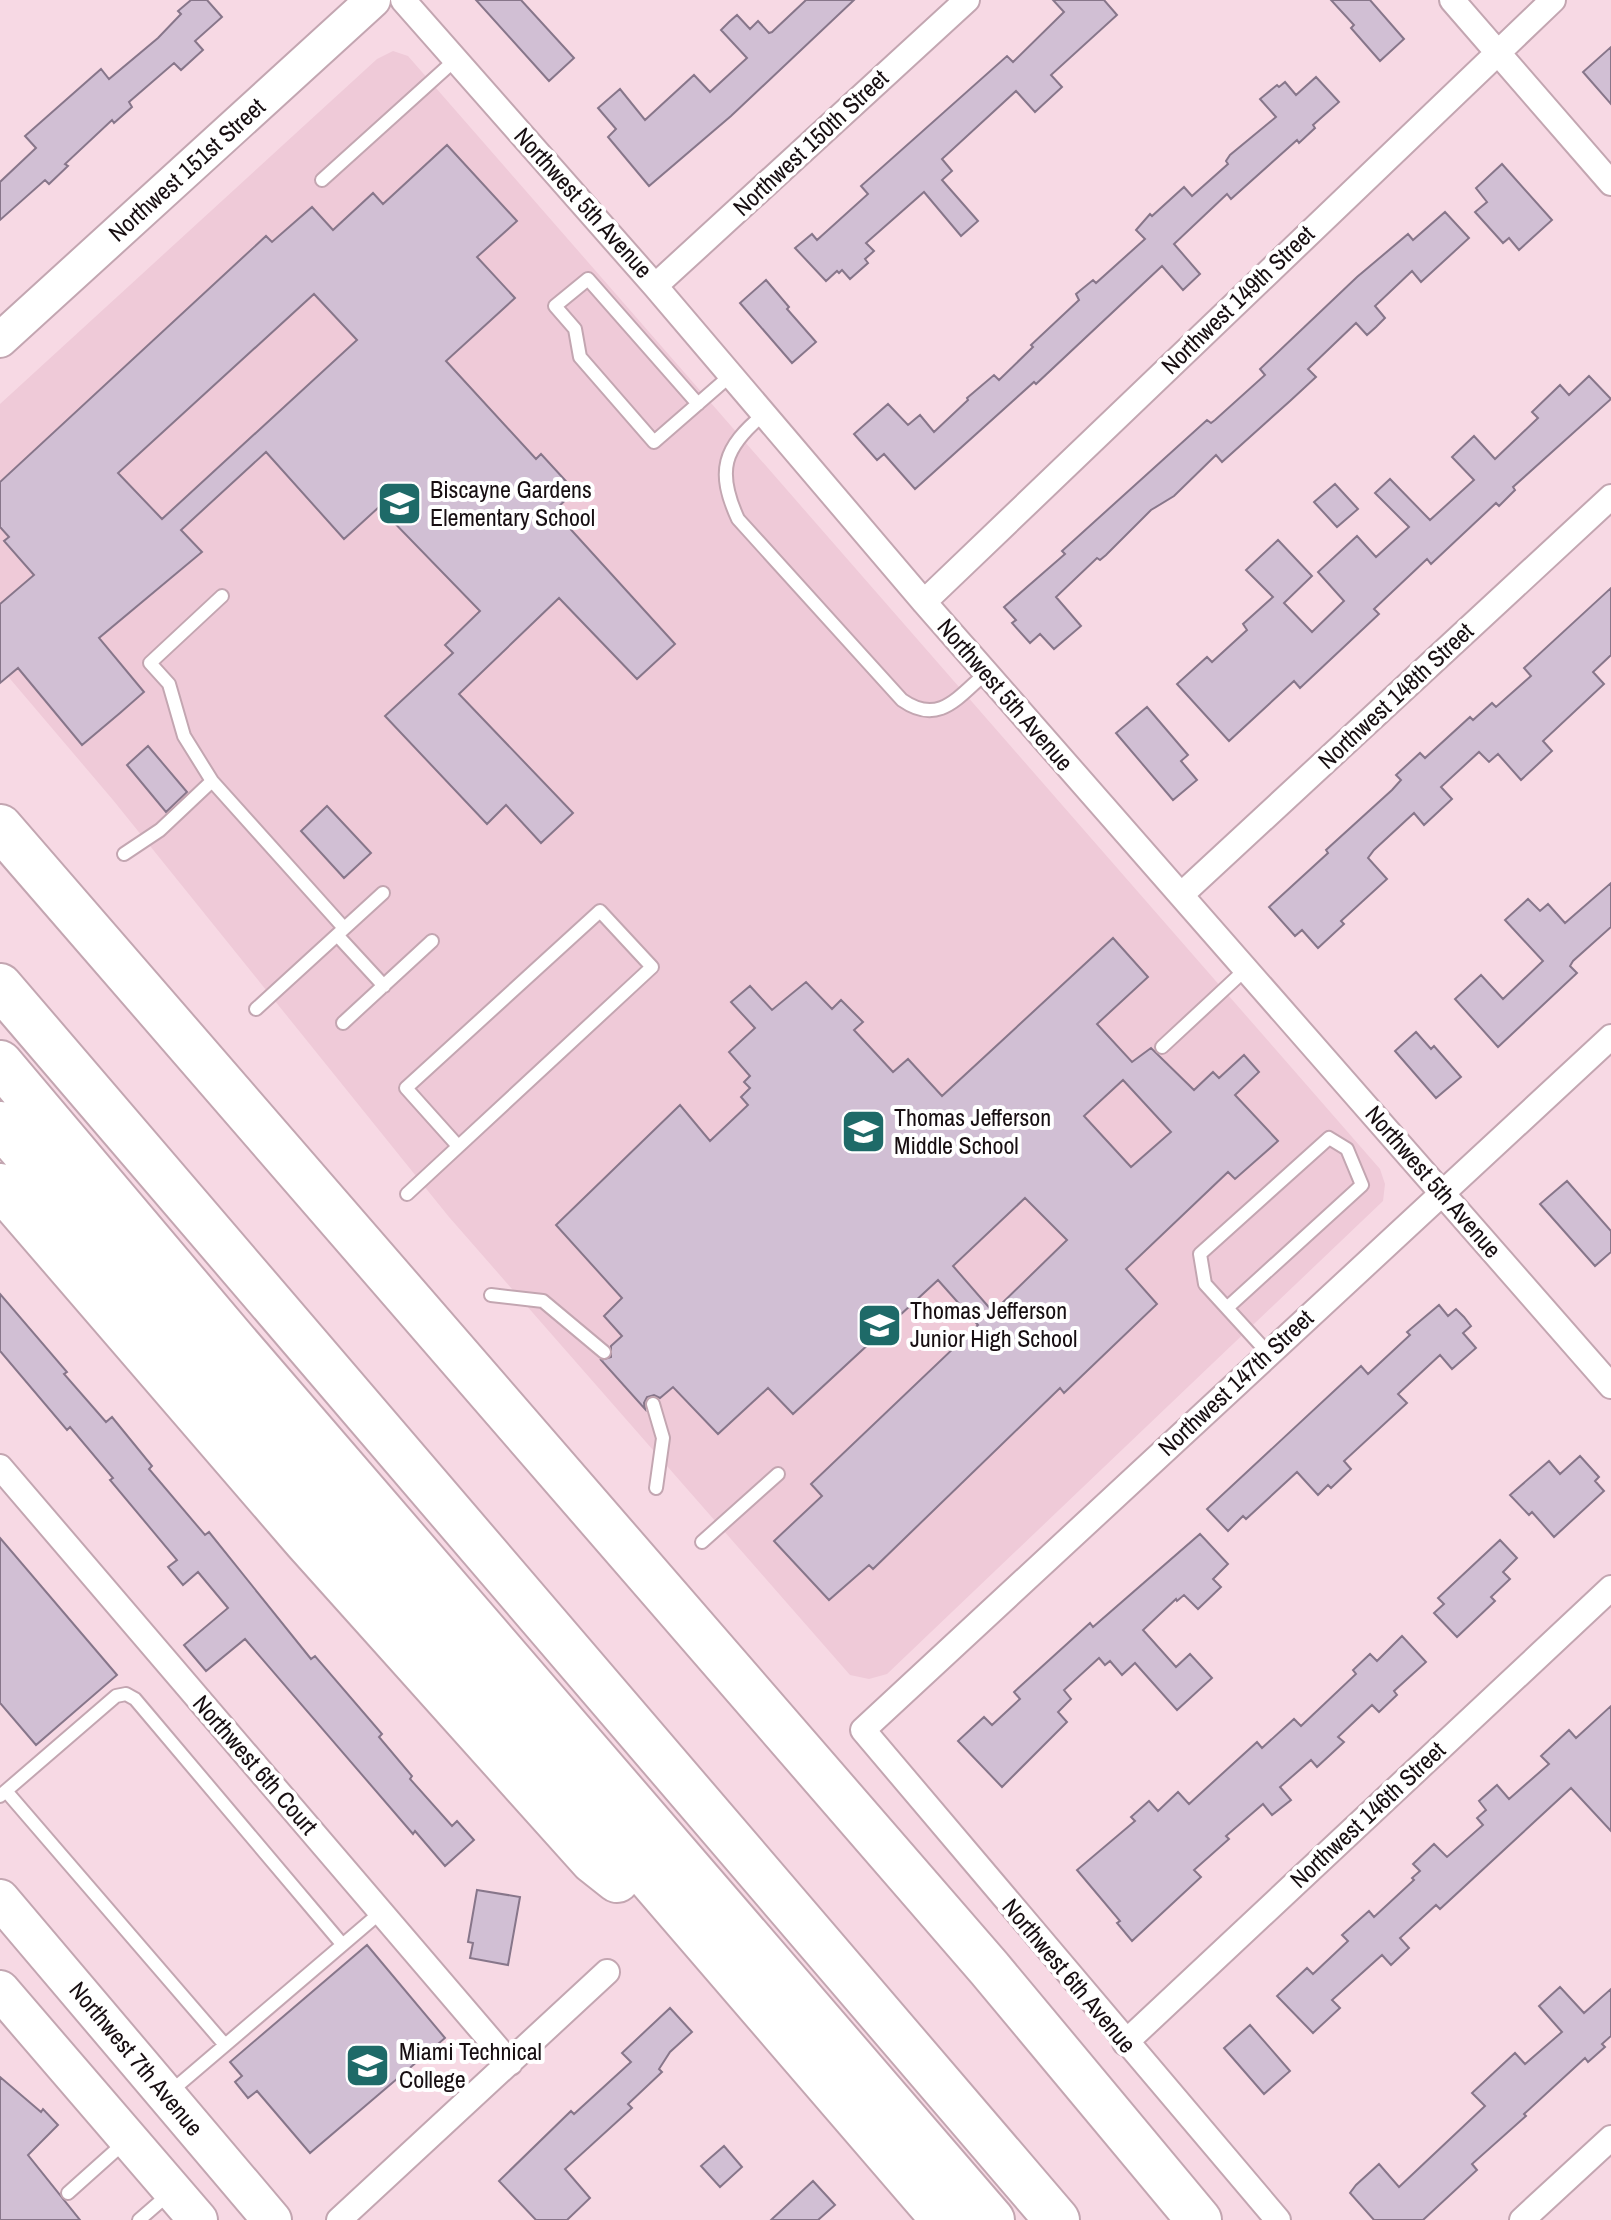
<svg xmlns="http://www.w3.org/2000/svg" width="1611" height="2220" font-family="'Archivo Narrow',sans-serif">
<style>
.built{fill:#efcad8}
.building{fill:#d1bfd4;stroke:#87768a;stroke-width:2;fill-rule:evenodd}
.lines{fill:none;stroke-linecap:round;stroke-linejoin:round}
.lane-casing{stroke:#c3a6b1;stroke-width:16}
.street-casing{stroke:#c3a6b1;stroke-width:28}
.secondary-casing{stroke:#c3a6b1;stroke-width:38}
.primary-casing{stroke:#c3a6b1;stroke-width:42}
.highway-casing{stroke:#c3a6b1;stroke-width:48}
.lane{stroke:#fff;stroke-width:12}
.street{stroke:#fff;stroke-width:24}
.secondary{stroke:#fff;stroke-width:34}
.primary{stroke:#fff;stroke-width:38}
.highway{stroke:#fff;stroke-width:44}
.labels{text-anchor:middle;stroke-width:8;stroke-linejoin:round;paint-order:stroke}
.street-label{font-size:24px;fill:#170e11;stroke:#fff}
.poi-label{font-size:24px;fill:#170e11;stroke:#fff;text-anchor:start}
</style>
<rect width="100%" height="100%" fill="#f7d9e4"/>
<path class="built" d="M393 51 408 56 1380 1169 1385 1184 1383 1201 887 1674 869 1679 850 1675 449 1217 113 800 0 667V404L377 59Z"/>
<path class="building" d="M191 0H207L222 17 195 41 203 50 181 70 174 63 129 102 132 107 114 123 112 120 65 164 68 166 49 184 45 180 0 220V182L36 148 25 136 101 69 109 79 158 38 181 14 178 11Z
M476 0H521L574 58 549 81Z
M806 0H854L731 116 649 186 608 137 616 129 598 108 620 89 645 120 694 75 710 92 747 58 721 30 729 22 737 15 750 29 758 21 769 33 772 32Z
M1053 0H1104L1117 15 1051 75 1062 87 1035 112 1016 91 942 159 952 171 942 180 978 221 961 236 924 192 866 243 874 251 865 259 868 263 850 279 842 270 839 273 837 271 826 281 795 248 812 234 817 240 868 194 861 186 1007 56 1013 62 1064 12Z
M1331 0H1370L1404 39 1380 61 1351 28 1354 25Z
M1611 47V104L1583 72Z
M1316 77 1339 102 1313 125 1315 128 1299 143 1297 140 1231 199 1227 194 1174 244 1200 274 1183 290 1162 266 1036 384 1034 382 915 489 884 454 877 460 854 434 888 404 908 425 920 415 934 432 968 400 967 398 994 375 999 380 1033 347 1031 345 1079 300 1076 294 1093 280 1096 283 1145 239 1136 230 1150 214 1152 216 1184 187 1192 196 1228 164 1226 161 1230 155 1276 117 1260 99 1277 85 1279 87 1285 82 1296 95Z
M447 145 517 221 477 257 515 298 446 361 536 459 541 454 575 491 554 511 675 644 637 679 559 598 459 694 573 813 541 843 506 805 487 824 385 716 453 653 445 645 480 611 379 507 344 539 266 452 181 530 202 552 99 638 144 692 120 713 82 745 18 668 0 683V604L34 575 4 541 9 537 0 527V482L266 236 272 242 312 207 333 230 373 193 383 204ZM314 294 357 340 162 519 118 473Z
M1502 164 1552 220 1519 250 1509 238 1503 243 1475 212 1487 202 1476 188Z
M1445 212 1469 238 1421 282 1412 271 1375 306 1385 318 1376 327 1367 335 1356 323 1308 369 1316 377 1290 401 1222 462 1216 455 1174 496 1151 510 1106 555 1100 560 1097 558 1056 597 1081 626 1054 649 1040 634 1030 643 1012 623 1016 620 1004 607 1065 554 1062 551 1207 420 1211 423 1215 420 1265 375 1260 369 1357 277 1408 234 1413 240Z
M766 280 789 307 787 309 816 342 792 363 740 303Z
M1589 376 1611 399 1513 487 1515 490 1499 506 1496 503 1431 564 1427 559 1374 609 1379 614 1300 688 1294 681 1229 741 1177 684 1207 657 1212 662 1247 630 1243 624 1273 597 1246 570 1278 540 1312 576 1284 603 1312 632 1344 601 1318 572 1357 536 1376 557 1409 527 1375 493 1390 479 1430 520 1474 480 1452 457 1474 436 1495 459 1538 418 1532 412 1560 385 1569 395Z
M1335 484 1358 509 1337 527 1314 502Z
M1611 588V655L1593 672 1604 684 1543 741 1552 751 1521 780 1498 754 1489 762 1479 752 1441 787 1452 799 1424 825 1414 813 1374 850 1368 858 1387 879 1341 921 1344 924 1318 948 1302 930 1295 936 1269 907 1328 853 1326 850 1392 790 1401 780 1396 775 1420 753 1425 758 1470 717 1473 720 1492 703 1496 707 1531 676 1524 668Z
M1147 707 1188 755 1181 761 1197 780 1173 800 1116 733Z
M148 746 187 792 166 812 127 765Z
M327 806 371 853 344 878 301 831Z
M1611 883V927L1573 961 1570 966 1577 973 1498 1047 1455 999 1481 975 1503 999 1543 961 1505 920 1528 899 1540 911 1548 904 1565 923Z
M1113 938 1148 977 1097 1024 1132 1062 1151 1048 1194 1090 1213 1072 1219 1078 1244 1055 1259 1072 1235 1095 1278 1141 1235 1179 1228 1172 1126 1269 1157 1304 1064 1393 1060 1388 873 1569 869 1565 829 1600 774 1541 822 1496 811 1484 978 1325 938 1280 793 1414 768 1388 718 1434 673 1387 660 1398 654 1395 647 1397 644 1403 645 1409 601 1360 611 1357V1346L622 1336 604 1316 622 1298 556 1225 680 1105 710 1141 748 1105 741 1097 750 1088 744 1082 750 1076 729 1052 755 1028 731 1002 750 986 772 1010 806 982 832 1009 841 1000 863 1022 854 1030 893 1072 908 1059 942 1096ZM1123 1080 1171 1132 1131 1167 1084 1116ZM1025 1198 1067 1240 993 1312 953 1266Z
M1416 1032 1431 1049 1434 1046 1461 1077 1436 1098 1395 1051Z
M1567 1181 1611 1231V1252L1595 1266 1540 1204Z
M0 1294 67 1372 64 1374 106 1422 112 1417 152 1466 149 1469 205 1535 209 1532 311 1659 315 1656 382 1734 379 1737 412 1776 410 1779 452 1826 457 1821 474 1840 445 1866 415 1831 413 1834 245 1639 206 1671 184 1645 228 1608 198 1572 183 1585 168 1567 177 1560 110 1480 113 1478 70 1427 67 1430 0 1351Z
M1439 1305 1448 1316 1456 1309 1464 1317 1471 1326 1463 1333 1476 1348 1452 1369 1440 1355 1398 1394 1407 1403 1344 1461 1351 1469 1331 1488 1328 1485 1318 1495 1297 1472 1246 1519 1243 1516 1228 1531 1207 1509 1361 1366 1368 1374 1410 1335 1407 1332Z
M1580 1456 1599 1477 1595 1481 1604 1491 1554 1537 1532 1512 1529 1515 1510 1495 1549 1461 1560 1474Z
M1200 1534 1228 1564 1213 1579 1221 1587 1198 1609 1184 1595 1177 1601 1176 1599 1143 1630 1176 1667 1190 1654 1212 1678 1177 1710 1135 1663 1122 1675 1110 1661 1105 1665 1099 1658 1064 1690 1071 1699 1058 1712 1067 1722 1002 1787 958 1741 984 1717 992 1725 1020 1699 1014 1692 1090 1623 1093 1627Z
M0 1538 117 1675 36 1745 0 1703Z
M1500 1540 1517 1558 1503 1572 1510 1579 1491 1597 1495 1601 1457 1637 1434 1613 1444 1604 1438 1598Z
M1402 1636 1426 1662 1394 1691 1397 1695 1379 1712 1372 1705 1338 1737 1344 1742 1317 1767 1311 1760 1280 1787 1291 1800 1272 1815 1263 1804 1226 1836 1229 1839 1194 1870 1201 1877 1132 1941 1117 1923 1120 1921 1077 1870 1135 1821 1131 1817 1149 1801 1158 1811 1178 1792 1189 1804 1257 1742 1262 1748 1294 1719 1301 1726 1356 1674 1353 1670 1370 1654 1377 1661Z
M1611 1706V1831L1571 1788 1440 1909 1436 1905 1400 1938 1409 1948 1391 1965 1382 1955 1332 2000 1340 2008 1313 2033 1277 1996 1307 1968 1313 1974 1348 1941 1342 1935 1369 1911 1374 1917 1414 1880 1412 1878 1420 1871 1413 1864 1434 1844 1447 1857 1483 1825 1477 1818 1486 1810 1479 1801 1497 1785 1509 1799 1549 1764 1541 1756 1569 1730 1576 1738Z
M477 1890 520 1897 508 1965 470 1958 473 1943 468 1942Z
M367 1945 445 2038 310 2153 257 2091 248 2098 235 2082 242 2076 230 2062Z
M1560 1987 1584 2013 1611 1989V2036L1602 2044 1605 2047 1588 2062 1585 2058 1524 2114 1526 2116 1472 2164 1477 2170 1423 2220H1374L1350 2193 1356 2185 1379 2164 1399 2187 1485 2106 1472 2093 1515 2053 1525 2064 1562 2032 1539 2006Z
M670 2008 692 2032 670 2052 659 2069 662 2072 628 2104 632 2108 565 2169 590 2198 567 2220H536L499 2181 571 2111 574 2114 631 2062 622 2053Z
M1250 2025 1290 2071 1264 2094 1224 2048Z
M0 2077 41 2112 43 2109 58 2125 28 2155 80 2220H0Z
M724 2146 742 2167 720 2187 701 2166Z
M813 2181 835 2205 818 2220H771Z"/>
<g class="lines">
<defs>
<path id="lane" d="M322 180 455 60
M698 404 588 279 555 306 575 329 580 357 654 442 731 375
M764 414C723 448 716 471 738 519L902 700C939 726 958 697 986 673
M222 596 150 663 169 684 184 736 212 781 344 928
M124 854 160 830 212 781
M337 935 384 986
M256 1009 383 893
M343 1023 432 941
M1162 1047 1246 969
M407 1194 652 967 600 911 406 1088 458 1146
M491 1295 543 1301 604 1352
M1228 1307 1362 1185 1347 1149 1329 1138 1200 1254 1205 1284 1268 1353
M653 1404 663 1438 656 1488
M702 1542 778 1474
M6 1791 225 2045
M0 1796 116 1696 126 1694 135 1699 342 1944
M169 2093 381 1912
M68 2193 125 2142
M139 2220 170 2193"/>
<path id="street" d="M403 0 655 286 924 602 1611 1386
M1452 0 1611 183
M655 286 967 0
M924 602 1553 0
M1181 895 1611 497
M0 1467 510 2063
M1125 2043 1611 1588
M339 2220 607 1972
M1278 2220 863 1730 1611 1037
M1522 2220 1611 2138"/>
<path id="secondary" d="M0 340 373 0"/>
<path id="primary" d="M0 1899 272 2220
M0 1990 198 2220"/>
<path id="highway" d="M0 827 989 1968 1199 2220
M0 986 1057 2220
M0 1063 233 1339 992 2220
M0 1124 944 2220
M0 1186 306 1541 593 1861 617 1880"/>
</defs>
<use href="#lane" class="lane-casing"/>
<use href="#street" class="street-casing"/>
<use href="#secondary" class="secondary-casing"/>
<use href="#primary" class="primary-casing"/>
<use href="#highway" class="highway-casing"/>
<use href="#lane" class="lane"/>
<use href="#street" class="street"/>
<use href="#secondary" class="secondary"/>
<use href="#primary" class="primary"/>
<use href="#highway" class="highway"/>
</g>
<defs>
<symbol id="school-square" viewBox="-11 -11 22 22"><rect x="-9" y="-9" width="18" height="18" rx="4" fill="#1e6a68" stroke="#fff"/><path d="M0-5L7-2L0 1L-7-2ZM-4 1L0 2.5L4 1V4Q0 6-4 4Z" fill="#fff"/></symbol>
</defs>
<g fill-rule="evenodd">
<use href="#school-square" x="374" y="478" width="51" height="51"/>
<use href="#school-square" x="838" y="1106" width="51" height="51"/>
<use href="#school-square" x="854" y="1300" width="51" height="51"/>
<use href="#school-square" x="342" y="2040" width="51" height="51"/>
</g>
<g class="labels">
<g class="street-label">
<text transform="translate(811 143) rotate(-43)" y="8">Northwest 150th Street</text>
<text transform="translate(187 170) rotate(-42)" y="8">Northwest 151st Street</text>
<text transform="translate(583 203) rotate(48)" y="8">Northwest 5th Avenue</text>
<text transform="translate(1238 300) rotate(-44)" y="8">Northwest 149th Street</text>
<text transform="translate(1005 695) rotate(49)" y="8">Northwest 5th Avenue</text>
<text transform="translate(1396 696) rotate(-43)" y="8">Northwest 148th Street</text>
<text transform="translate(1433 1182) rotate(49)" y="8">Northwest 5th Avenue</text>
<text transform="translate(1236 1383) rotate(-43)" y="8">Northwest 147th Street</text>
<text transform="translate(255 1765) rotate(49)" y="8">Northwest 6th Court</text>
<text transform="translate(1368 1815) rotate(-43)" y="8">Northwest 146th Street</text>
<text transform="translate(1069 1976) rotate(50)" y="8">Northwest 6th Avenue</text>
<text transform="translate(136 2059) rotate(50)" y="8">Northwest 7th Avenue</text>
</g>
<g class="poi-label">
<text x="430" y="498">Biscayne Gardens<tspan x="430" dy="28">Elementary School</tspan></text>
<text x="894" y="1126">Thomas Jefferson<tspan x="894" dy="28">Middle School</tspan></text>
<text x="910" y="1319">Thomas Jefferson<tspan x="910" dy="28">Junior High School</tspan></text>
<text x="399" y="2060">Miami Technical<tspan x="399" dy="28">College</tspan></text>
</g>
</g>
</svg>
